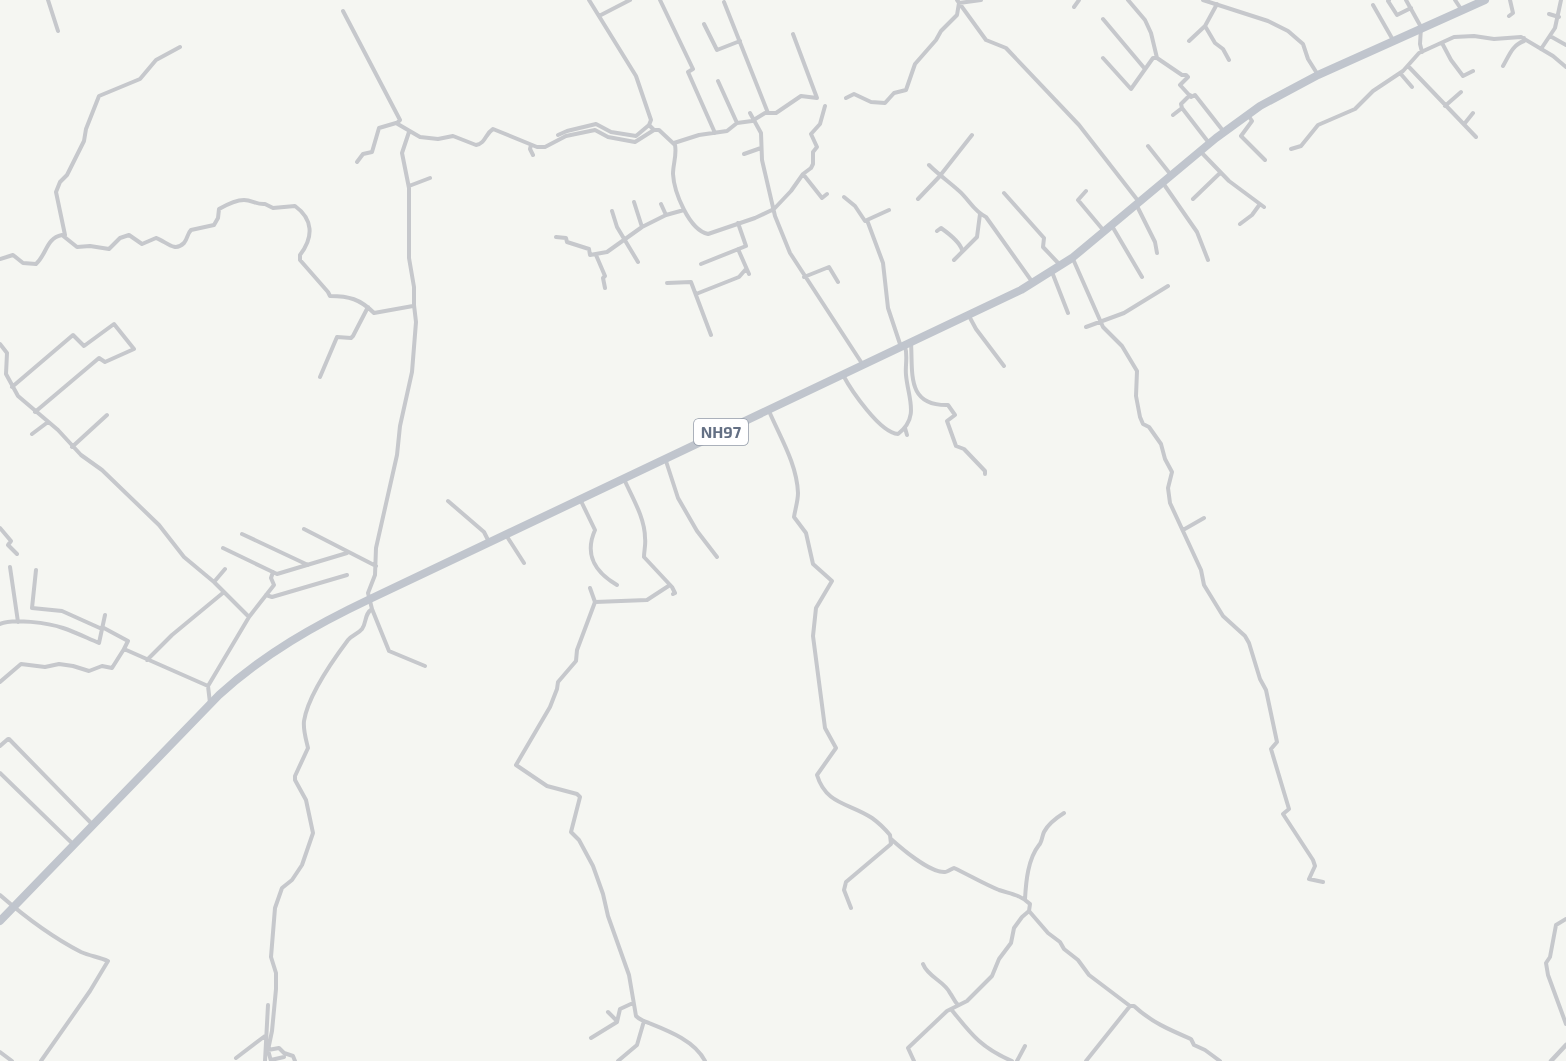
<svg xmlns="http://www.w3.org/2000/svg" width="1566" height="1061" font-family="'Exo 2',sans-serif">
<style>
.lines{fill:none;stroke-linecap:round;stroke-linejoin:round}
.minor{stroke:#c6c8cc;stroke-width:4}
.tertiary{stroke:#c6c8cc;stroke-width:4.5}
.trunk{stroke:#c0c5cd;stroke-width:8}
.labels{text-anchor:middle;stroke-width:6;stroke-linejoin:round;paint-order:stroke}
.shield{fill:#fff;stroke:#929ba9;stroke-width:1.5}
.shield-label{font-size:16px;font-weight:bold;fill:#647084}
</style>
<rect width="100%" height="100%" fill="#f5f6f2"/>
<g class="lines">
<path class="minor" d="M48 0 58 31
M660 0 693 69 688 72 715 133
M957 0 986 40 1006 48 1079 125 1139 202
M1128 0 1145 20 1151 33 1157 58
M1203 0 1268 21 1288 31 1303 44 1308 59 1318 75
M1389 0 1388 1 1397 15 1411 8
M1406 0 1421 27 1420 44 1422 52
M1455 0 1461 9
M724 2 768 113
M1373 5 1393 40
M1074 7 1079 0
M343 11 400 120 397 123
M1549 14 1559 17
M599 16 630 0
M1509 16 1513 13 1510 0
M1103 19 1145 69
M704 24 717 50 740 41
M1205 26 1215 43 1223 49 1229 60
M1550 36 1566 45
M1189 41 1205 26 1217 4
M1442 43 1451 60 1463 76 1473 71
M1541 49 1555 28 1561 0
M1103 58 1131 89 1153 58H1157L1182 75H1186L1188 77 1180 85 1191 97 1195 95 1224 132
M1408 66 1476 137
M1503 66C1509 56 1512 45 1524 41V38
M1400 73 1412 87
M718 81 737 123
M846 98 854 94 871 102 885 103 894 93 906 90 915 64 936 40 941 31 957 15 959 3 981 0
M1445 106 1461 92
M1182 108 1181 104 1190 95
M750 113 761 133 762 160 775 216 790 253 863 365
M1173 115 1182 108 1209 143
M1248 115 1252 121 1241 136 1265 160
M1465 123 1473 113
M649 125 654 130H659L675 145C677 155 673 164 673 174 674 192 689 230 708 234L755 218 774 209 791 191 803 174 811 168 813 164V152L817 147 811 134 820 124 825 106
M409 132 402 153 409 188V258L414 287V305L416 322 412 372 400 426 397 455 376 548 375 575 368 593 372 609 389 651 425 666
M558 135 567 131 596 124 611 132 636 136 649 125 651 120 636 76 589 0
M674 143 699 135 727 131 737 123 752 121 765 113H776L801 96 817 98 793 34
M531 145 530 149 533 155
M1148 146 1171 175
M1291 149 1301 146 1318 125 1355 109 1373 91 1403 71 1419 53 1454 37 1474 36 1494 39 1521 37 1553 56 1566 67
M1201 152 1229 181 1264 207
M744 154 761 148
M357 162 363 154 372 152 379 128 396 123 420 137 438 139 453 136 476 145C486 143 485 134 493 129L537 147H545L566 136 595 130 608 137 635 142 654 130
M929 165C938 174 949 182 958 190 969 199 973 211 986 217L1033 283
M803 174 822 198 827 194
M1163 183 1197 232 1208 260
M409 186 430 178
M1086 191 1078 200 1104 231
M1004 193 1044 238 1043 247 1061 266
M844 197 855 206 865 221 867 220 883 263 888 308 901 347
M918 199 939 177 972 135
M1193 199 1220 173
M634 202 642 227
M661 204 666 215
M1137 206 1155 242 1157 253
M612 211 617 227 638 262
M867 220 889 210
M1240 224 1252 215 1260 204
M1112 226 1142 277
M937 231 941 228C948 233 960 242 962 250
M65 235 56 192 60 182 67 175 84 141 86 129 99 96 140 79 156 60 180 47
M556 237 566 238 567 242 589 249 590 255 607 252 642 227 666 215 684 210
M738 249 749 274
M596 255 605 276 603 278 605 288
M0 259 13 255 23 263 36 264C47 254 46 238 62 235L77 247 90 246 109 249 120 238 129 235 142 244 156 238C166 241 174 253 184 243 188 238 187 234 191 230L214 225 218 218 219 209C226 205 236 200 244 200 252 200 257 205 265 204L273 208 295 206C313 219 314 237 300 255V260L328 292 330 296C349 296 360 299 374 313L413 306
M1073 259 1103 327 1122 346 1137 371 1136 396 1140 417 1143 424 1149 427 1161 444 1165 459 1172 472 1168 488 1170 503 1201 570 1204 585 1223 616 1245 636 1249 643 1260 679 1266 690 1277 742 1271 749 1289 809 1283 814 1313 860 1315 866 1309 879 1323 882
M954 260 977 237 980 214
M701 264 746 246 738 223
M1052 272 1068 313
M804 277 829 267 838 282
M667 283 691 282 711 335
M696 294 739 277 746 269
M969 316 976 329 1004 366
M1086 327 1124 313 1168 286
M911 343C913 373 906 406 948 405L955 415 947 421 956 446 964 449 985 471V474
M0 344 7 353 6 374 18 396 58 430 81 455 102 470 159 525 184 557 214 582 249 617
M843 375C851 390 880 433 898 434 920 417 908 398 906 375 905 365 908 357 905 346
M320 377 337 337 351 338 353 336 368 307
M12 387 73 335 84 346 114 324 134 349 105 362 99 358 35 412
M769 411C780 437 797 464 798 493 798 501 795 510 794 517L806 533 813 564 832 581 816 608 813 636 825 728 836 748 817 775C826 805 850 803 872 818 879 823 885 829 890 835L891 844 846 882 844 890 851 908
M905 428 907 435
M32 434 48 422
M72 447 107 415
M665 458 678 498 697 531 717 557
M624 479C632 497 645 518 645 538 646 544 644 551 644 557L672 587 675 593 673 594
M580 499 595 530C584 555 595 572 617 585
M448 501 484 532 489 542
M0 528 11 541 8 545 17 554
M304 529 376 566
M1183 530 1204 518
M242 534 308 565
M506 535 524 563
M223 548 277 574 347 553
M10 567 18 622
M36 570 32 608 62 611 102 629
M214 582 225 569
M670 585 647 600 595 602 577 650 576 661 558 682 557 689 550 707 516 765 547 786 577 794 580 797 571 832 579 840 593 866 603 894 608 916 629 975 636 1016C640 1020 643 1021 649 1023 669 1031 695 1041 705 1061
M590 588 595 602
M266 595 272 597 347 575
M0 624C12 618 49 623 63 628 75 632 87 638 99 643L105 615
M102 627 128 641 124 649 208 686
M147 660 172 635 224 592
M0 682 21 664 45 667 59 664 73 666 89 671 102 666 112 668 124 649
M210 703 208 686 249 617 274 585 271 578 273 572
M0 746 8 739H9L93 825
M0 773 74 845
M891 839C901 848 930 873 945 872 947 872 953 868 954 868 969 875 984 884 999 890 1011 894 1021 895 1030 904L1029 911 1048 933 1060 942 1064 949 1078 960 1089 975 1130 1006 1086 1061
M0 895C24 916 52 937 81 952 90 956 99 957 108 961L90 991 41 1061
M1025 899C1026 881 1028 859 1039 845 1042 842 1042 836 1044 832 1048 824 1056 818 1064 813
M1566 919 1556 925 1550 957 1546 963 1548 975 1566 1024
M923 964C928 977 944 981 950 993 953 997 954 1001 958 1005
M1130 1006H1134C1151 1022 1170 1030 1191 1039L1194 1045 1205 1050 1220 1061
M951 1009C971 1034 981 1048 1012 1061
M608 1012 617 1021
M591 1038 617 1022 620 1009 633 1003
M268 1050 279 1048 284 1053 293 1056 295 1061
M0 1052 12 1061
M236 1058 265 1036
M271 1060 284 1057
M265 1061 268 1005
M271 1061 268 1050 272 1031 276 989V973L271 957 275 908 282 888 292 880 302 865 313 833 306 800 295 780V776L308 748C306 739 303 730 304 721 308 696 333 660 348 640 352 635 358 634 362 629 367 622 364 614 372 609
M618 1061 637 1045 644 1021
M914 1061 908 1048 947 1011 967 1001 992 976 999 959 1011 943 1014 928 1022 917 1029 911
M1017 1061 1025 1046"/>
<path class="tertiary" d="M1551 1061 1566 1045"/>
<path class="trunk" d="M0 921 219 695C264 654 315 625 370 599L1021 290 1072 258 1216 138 1260 106 1318 75 1485 0"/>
</g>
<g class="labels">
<rect class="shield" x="694" y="419" width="54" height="26" rx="4.5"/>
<g class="shield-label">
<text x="721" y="438">NH97</text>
</g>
</g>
</svg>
